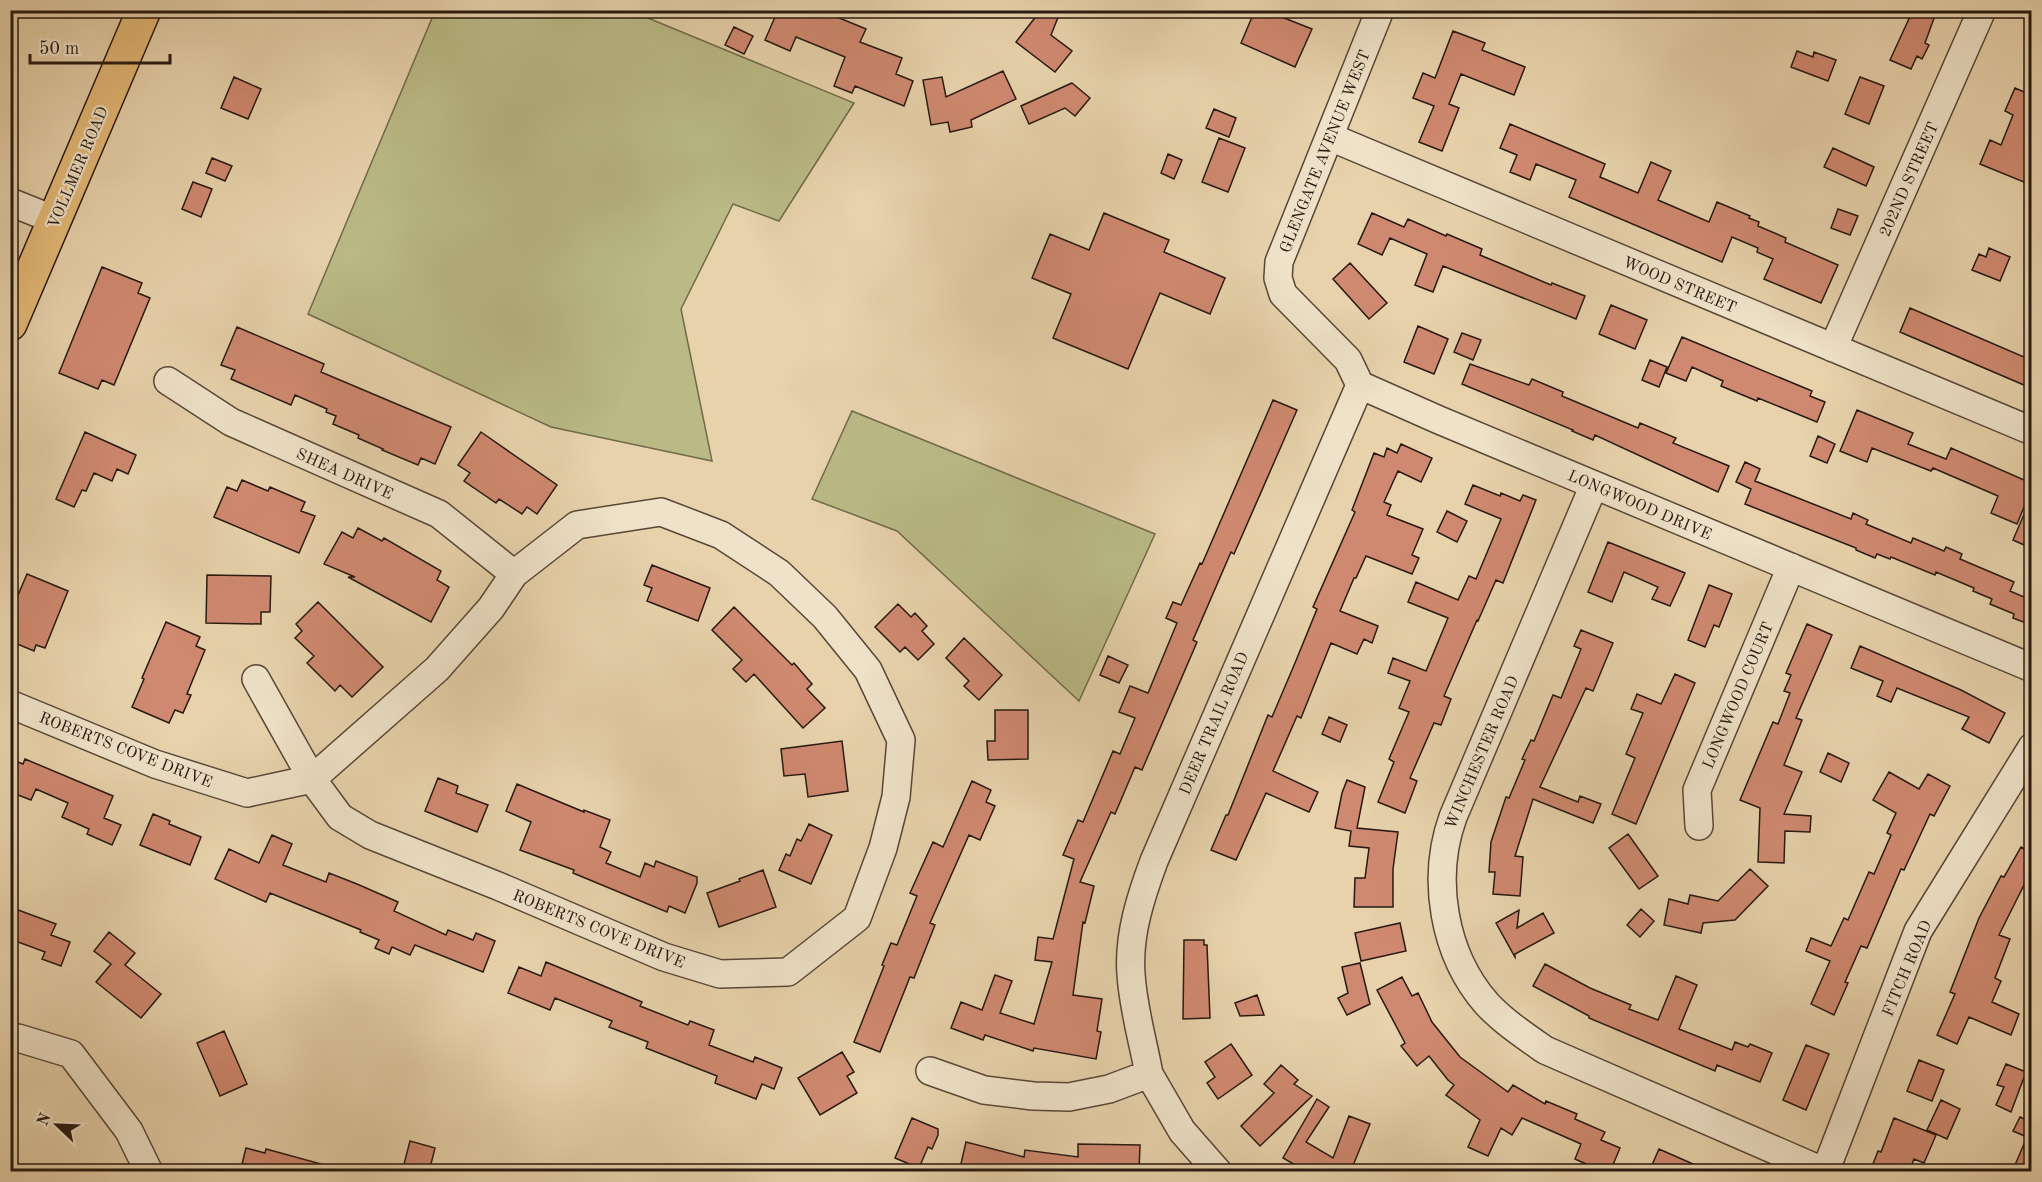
<svg xmlns="http://www.w3.org/2000/svg" width="2042" height="1182" font-family="'Old Standard TT',serif">
<style>
.green{fill:#baba86;stroke:#716a4c;stroke-width:1.5}
.building{fill:#cf8970;stroke:#281912;stroke-width:1.5}
.lines{fill:none;stroke-linecap:round;stroke-linejoin:round}
.minor-casing{stroke:#584738;stroke-width:30}
.major-casing{stroke:#281912;stroke-width:36}
.minor{stroke:#efe2c8;stroke-width:27}
.major{stroke:#e4b976;stroke-width:33}
.labels{text-anchor:middle;stroke-width:4.5;stroke-linejoin:round;paint-order:stroke}
.street-label{font-size:16px;fill:#281912;stroke:#efe2c8}
</style>
<rect width="100%" height="100%" fill="#e7d2ab"/>
<filter id="stains"><feTurbulence type="fractalNoise" baseFrequency=".00333" numOctaves="4"/><feColorMatrix values="0 0 0 0 .2 0 0 0 0 .09 0 0 0 0 .02 0 0 0 .5 -.17"/></filter>
<radialGradient id="worn" r=".72"><stop offset=".6" stop-color="#630" stop-opacity="0"/><stop offset="1" stop-color="#630" stop-opacity=".3"/></radialGradient>
<path class="green" d="M435 11H631L854 103 779 221 733 204 681 309 712 461 551 427 308 314Z
M852 411 1155 534 1079 701 897 531 812 499Z"/>
<path class="building" d="M778 10H820L866 29 860 42 902 58 896 74 913 81 904 106 855 86 852 93 834 86 845 57 796 37 790 51 765 40Z
M1041 10H1061L1051 35 1072 51 1055 72 1016 42Z
M1255 10H1264L1312 29 1295 67 1241 43Z
M1913 10H1937L1925 43 1929 45 1922 59 1917 56 1911 69 1890 60Z
M734 27 753 36 744 54 725 45Z
M1453 31 1485 43 1482 50 1525 67 1514 95 1461 74 1449 104 1459 108 1442 151 1419 142 1434 106 1413 98 1423 73 1435 78Z
M1797 51 1813 57 1814 52 1836 60 1828 81 1791 67Z
M1003 71 1016 99 971 120 972 127 950 132 948 122 931 125 923 80 942 77 946 97Z
M234 77 261 89 248 119 221 108Z
M1860 77 1884 86 1869 124 1845 114Z
M1072 83 1090 98 1075 116 1065 108 1029 124 1021 106Z
M2015 88 2031 95V185L1980 164 1990 140 2001 145 2013 115 2005 111Z
M1214 109 1236 118 1229 137 1206 128Z
M1510 124 1605 164 1600 177 1638 193 1651 162 1671 171 1658 200 1709 222 1717 202 1750 216 1749 218 1759 222 1758 226 1786 238 1785 242 1838 265 1821 303 1764 279 1773 259 1757 252 1758 248 1732 237 1722 262 1569 197 1576 180 1536 164 1530 180 1510 172 1517 155 1500 148Z
M1219 138 1245 148 1228 192 1202 182Z
M1833 148 1874 167 1866 186 1824 167Z
M1168 154 1182 160 1174 179 1161 173Z
M212 158 232 166 225 181 206 173Z
M193 182 212 189 201 217 182 209Z
M1838 209 1858 216 1850 235 1831 228Z
M1104 213 1169 240 1164 252 1225 278 1210 314 1160 293 1128 369 1053 338 1071 294 1032 278 1050 234 1089 250Z
M1372 213 1404 227 1408 219 1446 236 1447 234 1482 249 1480 255 1551 285 1552 283 1585 296 1576 319 1443 266 1433 292 1415 285 1427 254 1390 238 1382 255 1358 244Z
M1989 248 2010 257 2000 281 1972 270 1979 254 1986 257Z
M1350 263 1387 303 1369 319 1333 279Z
M102 267 142 283 138 293 150 298 114 385 102 380 98 389 59 373Z
M1611 305 1647 320 1635 349 1599 334Z
M1910 308 2031 360V388L1900 332Z
M1418 326 1448 339 1434 374 1404 362Z
M237 327 324 364 321 372 451 427 435 464 421 458 418 465 382 450 383 449 358 438 359 435 333 424 336 416 326 412 327 409 295 395 291 405 231 379 235 370 221 365Z
M1462 333 1481 340 1473 360 1454 352Z
M1682 337 1812 391 1810 396 1825 402 1817 422 1758 398 1757 401 1721 386 1723 381 1692 367 1686 381 1666 373Z
M1650 360 1667 367 1659 387 1642 380Z
M1470 364 1529 385 1532 379 1563 392 1562 396 1638 428 1640 423 1676 438 1673 443 1729 466 1718 492 1595 435 1593 440 1572 431 1573 430 1462 384Z
M1273 400 1297 410 1234 554 1231 552 1193 640 1197 642 1142 770 1135 767 1115 814 1111 812 1080 882 1094 886 1085 923 1083 922 1073 995 1102 999 1097 1031 1101 1032 1096 1059 1034 1048 1033 1051 985 1035 983 1040 951 1028 961 1002 982 1010 995 975 1012 981 1000 1013 1034 1024 1052 962 1035 960 1038 937 1053 939 1074 859 1063 855 1078 820 1083 822 1113 751 1120 754 1135 718 1119 712 1130 686 1148 693 1177 623 1166 618 1173 602 1181 605 1200 563 1202 564Z
M1857 410 1913 433 1908 444 1946 459 1951 448 2031 483V490L2017 524 1991 513 1998 496 1933 468 1931 471 1872 448 1867 462 1840 451Z
M85 432 136 455 128 474 117 469 112 481 94 473 86 491 82 490 74 507 56 499Z
M481 432 557 485 537 514 527 507 522 514 499 499 496 503 464 481 470 473 458 465Z
M1818 436 1835 444 1827 463 1810 456Z
M1401 444 1432 458 1421 482 1398 471 1384 502 1391 505 1387 515 1423 529 1412 555 1419 558 1412 574 1366 556 1356 578H1354L1340 611 1378 626 1372 643 1364 639 1357 654 1331 643 1301 718 1297 716 1273 771 1318 792 1309 812 1266 793 1236 860 1211 850 1226 815H1228L1268 715 1272 717 1295 663 1317 609 1313 607 1355 512 1352 510 1374 453 1384 457 1387 448 1397 453Z
M1745 462 1760 469 1755 481 1851 519 1853 513 1868 520 1866 524 1911 543 1913 538 1944 551 1946 547 1962 554 1960 559 2014 582 2010 591 2031 600V625L2013 618 2014 614 1990 604 1992 599 1973 591 1974 588 1936 572 1935 575 1891 557 1890 559 1877 554 1875 558 1856 550V548L1745 504 1751 489 1736 482Z
M242 480 268 491 270 487 305 502 301 511 315 516 299 553 214 517 227 487 237 491Z
M1473 485 1500 496 1501 493 1520 501 1523 495 1536 500 1503 583 1496 580 1478 621 1477 620 1444 696 1451 699 1441 725 1434 723 1410 778 1417 781 1405 813 1378 802 1394 762 1389 759 1409 712 1399 708 1410 681 1388 673 1393 658 1426 671 1448 618 1408 602 1416 582 1458 600 1469 576 1476 579 1501 519 1465 504Z
M2031 498V548L2013 540Z
M1447 511 1467 521 1457 542 1437 532Z
M358 528 382 541 384 538 441 571 437 580 449 587 431 622 348 577H355L324 564 342 532 353 538Z
M1608 542 1685 573 1670 606 1652 599 1658 587 1624 572 1612 602 1588 592Z
M652 565 710 588 698 621 647 601 652 588 644 585Z
M27 574 68 591 45 648 36 645 34 651 10 641V614Z
M207 575 271 576 270 612H261V624L206 623Z
M1709 585 1732 594 1719 627 1714 625 1705 647 1688 640Z
M318 602 383 667 352 697 340 685 335 691 307 663 314 656 295 638 302 631 296 624Z
M898 604 911 617 915 613 927 626 922 631 934 644 918 660 905 647 900 652 875 627Z
M734 607 792 665 794 663 812 684 807 689 825 708 803 728 754 674 746 682 733 669 742 660 712 630Z
M166 622 200 637 196 646 205 650 187 694 191 695 183 713 175 710 169 723 132 707 144 679 142 678Z
M1807 624 1832 635 1796 718 1802 720 1784 765 1802 772 1784 814 1811 816 1810 832 1785 831 1784 863 1758 862 1760 808 1740 800 1773 722 1778 724 1790 693 1784 691 1791 675 1786 673Z
M1581 630 1613 643 1593 691 1586 688 1540 787 1578 802 1580 796 1601 804 1593 823 1533 799 1515 856 1523 857 1520 896 1493 894 1495 872H1489L1491 842 1506 797 1509 798 1525 760 1522 759 1531 740 1534 741 1553 695 1561 698 1581 649 1574 646Z
M964 638 1002 675 979 700 964 686 969 681 946 658Z
M1860 646 1961 690 2005 713 1989 743 1962 729 1969 717 1897 688 1891 702 1877 696 1883 681 1851 668Z
M1108 656 1128 665 1119 683 1100 675Z
M1675 674 1695 683 1636 824 1612 814 1635 758 1626 754 1643 713 1631 709 1637 694 1661 704Z
M995 710H1028V759L988 760 987 741H995Z
M1329 717 1347 725 1340 742 1322 734Z
M842 741 848 791 808 797 805 774 784 776 781 749Z
M1828 753 1849 763 1841 782 1820 772Z
M10 759 23 764 25 759 113 796 104 818 121 825 112 845 87 834 89 829 62 817 68 803 36 789 31 800 10 792Z
M1889 772 1919 789 1928 774 1950 786 1934 816 1930 814 1904 870 1901 869 1867 948 1861 946 1845 982 1848 983 1834 1015 1811 1004 1830 961 1806 951 1811 938 1831 946 1844 918 1848 920 1869 872 1874 874 1891 835 1887 833 1896 813 1873 800Z
M438 778 458 786 456 793 488 805 477 832 425 811Z
M1347 780 1365 787 1357 828 1398 832 1393 869V907H1354L1355 878H1365L1369 848 1349 846 1351 831 1335 828 1342 793Z
M972 781 991 790 986 802 995 806 980 840 969 835 930 923 935 925 914 978 910 977 880 1052 854 1042 884 966 882 965 891 943 897 945 917 896 910 893 933 842 943 847Z
M517 784 584 812V810L610 820 600 847 611 852 606 863 640 877 645 863 654 867 656 861 697 877V883L685 913 669 906 667 912 573 873 574 870 520 850 531 822 506 811Z
M153 814 170 821 169 824 201 837 190 865 140 845Z
M809 824 832 835 811 884 779 870 786 854 790 856 797 839 801 841Z
M1628 834 1658 876 1639 889 1609 848Z
M272 835 292 844 283 865 326 882 329 873 357 884 398 902 394 911 446 935 448 930 473 940 476 933 495 941 483 972 415 945 410 955 392 947 389 954 375 948 379 940 360 932 361 930 270 893 266 902 215 879 229 849 259 863Z
M2021 847 2031 853V871L1999 935 2010 939 1995 978 2001 981 1992 1002 2019 1014 2011 1035 1969 1017 1957 1044 1937 1035 1955 994 1950 992 1979 918 2001 876 2004 877Z
M1750 869 1768 886 1735 920 1703 923 1701 933 1664 925 1669 899 1688 904 1690 895 1718 901Z
M763 870 776 907 719 927 707 893 740 881 739 879Z
M10 907 56 924 51 935 70 942 61 966 42 959 45 952 10 939Z
M1641 909 1654 921 1640 937 1627 925Z
M1519 910 1517 928 1543 913 1554 933 1515 954V957L1496 923Z
M1400 923 1406 951 1361 961 1355 933Z
M109 932 135 953 125 965 161 994 141 1018 96 982 111 964 94 951Z
M1184 940H1204V945H1207L1210 1018 1183 1019Z
M546 962 642 1002 640 1006 688 1025 690 1021 714 1030 709 1045 753 1062 755 1057 782 1068 774 1089 762 1084 756 1099 715 1083 717 1076 646 1048 648 1042 609 1027 612 1021 555 998 550 1010 508 993 519 967 541 976Z
M1360 963 1370 1004 1347 1015 1338 998 1348 993 1342 967Z
M1545 964 1590 988 1631 1005 1629 1009 1658 1020 1676 976 1697 985 1679 1029 1732 1050 1735 1042 1748 1047 1750 1044 1772 1053 1760 1082 1717 1065 1715 1071 1589 1018V1016L1533 986Z
M1402 977 1412 996 1418 993 1432 1022 1460 1057 1508 1092 1513 1085 1545 1104 1546 1101 1577 1114 1575 1119 1605 1132 1601 1140 1620 1148 1610 1172H1604L1575 1159 1581 1144 1522 1118 1512 1135 1501 1128 1488 1156 1468 1147 1480 1120 1446 1095 1454 1085 1448 1080 1429 1056 1417 1066 1401 1046 1405 1043 1377 990Z
M1257 995 1264 1015 1240 1016 1235 1003Z
M224 1031 247 1084 220 1096 197 1043Z
M1231 1044 1252 1075 1218 1099 1207 1083 1215 1077 1205 1062Z
M1806 1045 1829 1054 1806 1110 1783 1100Z
M842 1052 854 1072 847 1076 857 1093 820 1115 798 1078Z
M1919 1060 1944 1070 1932 1101 1907 1091Z
M2006 1064 2026 1072 2011 1112 1996 1105 2004 1087 1997 1085Z
M1281 1065 1298 1080 1294 1084 1312 1096 1260 1146 1241 1126 1274 1093 1264 1084Z
M1317 1099 1329 1107 1306 1142 1333 1158 1349 1116 1370 1124 1352 1168 1357 1172H1307L1283 1158Z
M1941 1100 1960 1109 1947 1139 1927 1130Z
M2020 1117 2031 1122V1172H2012L2027 1137 2013 1131Z
M912 1118 938 1129V1135L932 1149 928 1147 919 1168 895 1158Z
M1894 1118 1936 1135 1924 1163 1914 1159 1909 1172H1870L1878 1151 1881 1152Z
M410 1141 435 1148 429 1172H402Z
M966 1142 1024 1157 1025 1150 1078 1157V1144L1140 1145 1139 1171 1061 1169 1060 1172H973L960 1168Z
M246 1148 265 1153 266 1149 332 1167 331 1172H244L246 1164H242Z
M1659 1149 1711 1172H1649Z"/>
<g class="lines">
<defs>
<path id="minor" d="M1380 10 1279 262 1278 278 1283 294 1348 360 1360 385 1439 420 2032 668
M1330 137 2032 431
M10 202 55 220
M1833 348 1982 10
M168 381 231 422 439 514 514 574
M1594 485 1453 817C1431 878 1443 954 1487 1004 1504 1022 1525 1036 1545 1050L1825 1172 1918 931 2032 747
M10 704 155 764 247 793 312 779 437 669 491 608 514 574 577 525 661 512 721 535 779 573 825 617 868 670 901 740 896 797 883 848 857 918 788 972 720 974 664 957 498 886 370 835 340 817 312 779 256 679
M1699 826 1697 790 1791 567
M10 1040 18 1038 71 1054 129 1131 149 1172
M930 1071 984 1090 1033 1096 1069 1097 1109 1089 1149 1074 1182 1131 1218 1172
M1149 1074C1143 1041 1133 1008 1131 974 1128 935 1141 896 1154 861L1360 385"/>
<path id="major" d="M10 324 144 10"/>
</defs>
<use href="#minor" class="minor-casing"/>
<use href="#major" class="major-casing"/>
<use href="#minor" class="minor"/>
<use href="#major" class="major"/>
</g>
<g class="labels">
<g class="street-label">
<text transform="translate(1324 151) rotate(-68)" y="6">GLENGATE AVENUE WEST</text>
<text transform="translate(77 167) rotate(-67)" y="6">VOLLMER ROAD</text>
<text transform="translate(1908 179) rotate(-66)" y="6">202ND STREET</text>
<text transform="translate(1680 284) rotate(23)" y="6">WOOD STREET</text>
<text transform="translate(345 473) rotate(24)" y="6">SHEA DRIVE</text>
<text transform="translate(1640 504) rotate(23)" y="6">LONGWOOD DRIVE</text>
<text transform="translate(1737 695) rotate(-67)" y="6">LONGWOOD COURT</text>
<text transform="translate(1213 723) rotate(-67)" y="6">DEER TRAIL ROAD</text>
<text transform="translate(126 749) rotate(21)" y="6">ROBERTS COVE DRIVE</text>
<text transform="translate(1481 752) rotate(-67)" y="6">WINCHESTER ROAD</text>
<text transform="translate(599 928) rotate(22)" y="6">ROBERTS COVE DRIVE</text>
<text transform="translate(1906 968) rotate(-67)" y="6">FITCH ROAD</text>
</g>
</g>
<rect width="2042" height="1182" fill="none" stroke="#e7d2ab" stroke-width="36"/>
<rect x="12" y="12" width="2018" height="1158" fill="none" stroke="#281912" stroke-width="3"/>
<rect x="18" y="18" width="2006" height="1146" fill="none" stroke="#281912" stroke-width="1.5"/>
<g transform="translate(57 1125) rotate(293)" stroke="#efe2c8" stroke-width="4.5" paint-order="stroke">
<path d="M0-4.5L10 22L0 15L-10 22Z" fill="#281912"/>
<text y="-9" font-size="16" font-weight="bold" text-anchor="middle" fill="#281912">N</text>
</g>
<path d="M30 54v9h140v-9" fill="none" stroke="#281912" stroke-width="3"/>
<text x="39" y="54" font-size="18" fill="#281912" stroke="#efe2c8" stroke-width="4.5" paint-order="stroke">50 m</text>
<rect width="100%" height="100%" filter="url(#stains)"/>
<rect width="100%" height="100%" fill="url(#worn)"/>
</svg>
